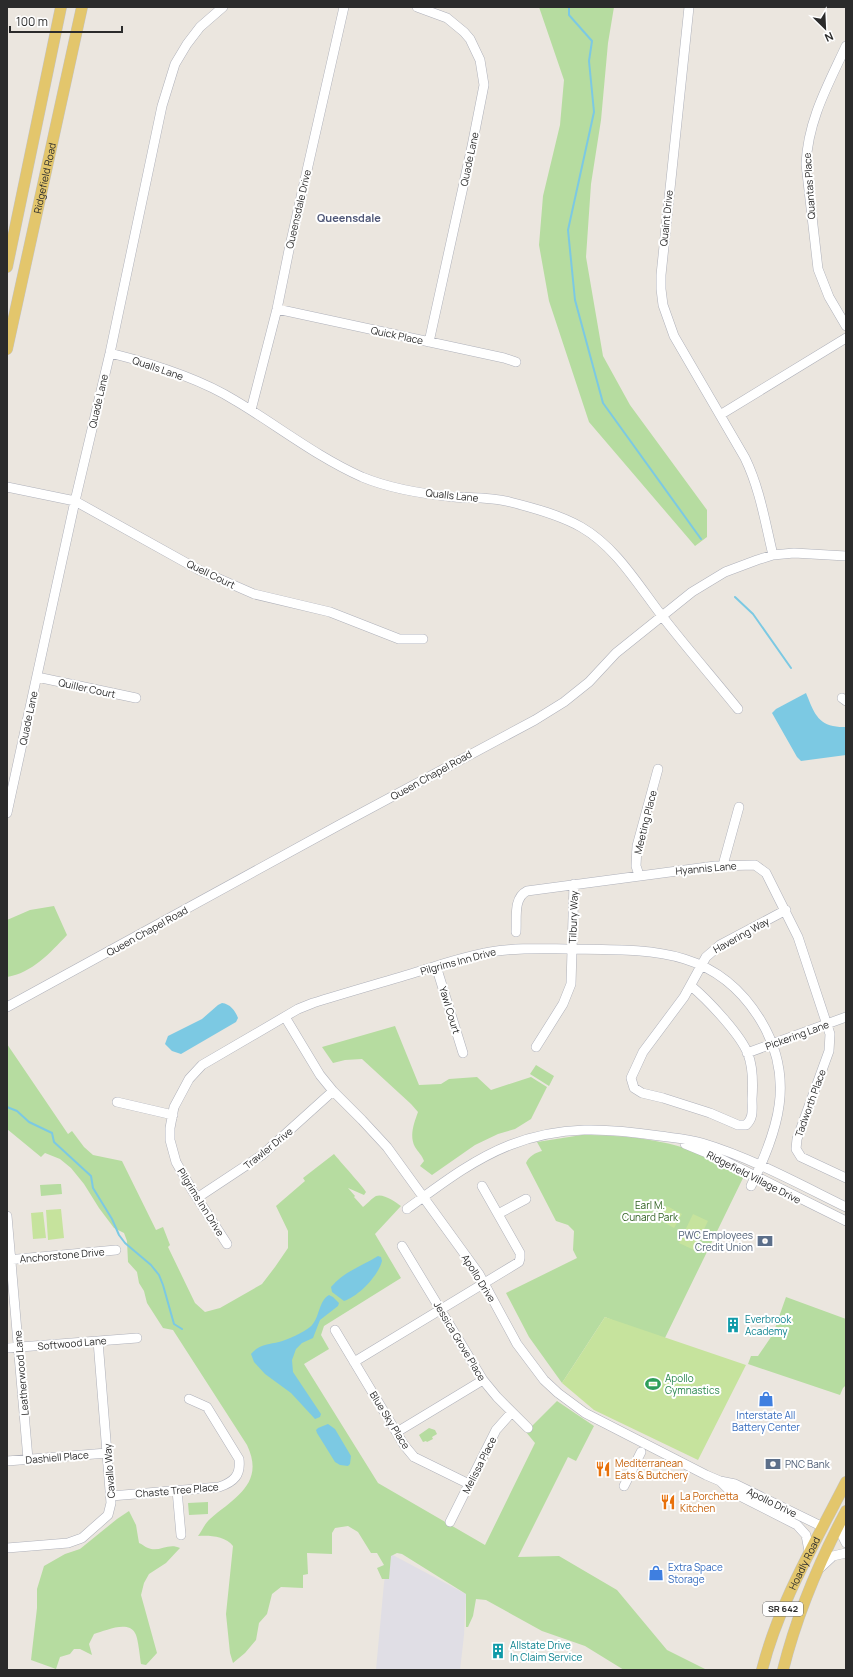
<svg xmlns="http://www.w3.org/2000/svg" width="853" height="1677" font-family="Manrope,sans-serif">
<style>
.industrial{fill:#e0dee5}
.green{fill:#b6dca0}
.pitch{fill:#c6e39d}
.water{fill:#7cc9e3}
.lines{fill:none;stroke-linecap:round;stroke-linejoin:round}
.stream{stroke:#7cc9e3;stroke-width:2}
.minor-casing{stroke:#afb1ba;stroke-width:10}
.major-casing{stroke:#c4c4c4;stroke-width:12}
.minor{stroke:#fff;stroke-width:9}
.major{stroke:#e3c66c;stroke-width:11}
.labels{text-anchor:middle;stroke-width:4;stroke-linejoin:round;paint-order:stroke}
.shield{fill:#fff;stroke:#6b6b6b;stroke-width:1}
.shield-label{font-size:9px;font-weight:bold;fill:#2b2b2b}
.street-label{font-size:10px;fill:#2b2b2b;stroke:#fff}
.park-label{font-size:10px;fill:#306121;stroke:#fff}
.service-label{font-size:10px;fill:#4e5e75;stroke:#fff;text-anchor:end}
.culture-label{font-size:10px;fill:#0d838f;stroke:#fff;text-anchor:start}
.leisure-label{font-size:10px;fill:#27864d;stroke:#fff;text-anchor:start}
.shop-label{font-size:10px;fill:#366cbe;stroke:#fff}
.food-label{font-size:10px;fill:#c56008;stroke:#fff;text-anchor:start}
.neighbourhood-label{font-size:11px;font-weight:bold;fill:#4f5777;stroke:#fff}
</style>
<rect width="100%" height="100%" fill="#ebe6df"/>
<path class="industrial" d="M389 1553 466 1594 464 1635 460 1670H376L384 1583Z"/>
<path class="green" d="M539 7H614L608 43 601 120 591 184 586 257 603 356 630 405 707 510V537L695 546 589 422 549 301 539 245 543 196 560 125 564 80Z
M54 906 67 935C50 953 32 973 7 977V920L30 910Z
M395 1026 419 1085 441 1084 449 1079 477 1077 491 1090 531 1077 547 1087 531 1119 515 1129 498 1134 475 1145 432 1175 420 1166 424 1161C422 1155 418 1152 415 1147 409 1136 414 1123 418 1112L411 1104 362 1059 345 1060 333 1063 322 1047Z
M7 1044 68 1134 72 1131 84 1147 93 1155 122 1161 156 1230 163 1227 170 1245 168 1247 195 1303 205 1312 220 1308 262 1284 275 1267 288 1248V1231L276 1206 305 1181 303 1178 334 1154C338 1159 365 1189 366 1192L364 1195 348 1188 355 1196 354 1197 363 1207C367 1204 372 1198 376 1196 383 1193 396 1202 401 1206L375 1234 401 1278 324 1326 321 1335 329 1349 304 1364 378 1483 485 1545 535 1443 526 1432 557 1401 594 1426 576 1461 568 1457 518 1557 559 1556 617 1590 667 1650 707 1670H624L585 1646 542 1631 486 1600 476 1599 473 1616 468 1627H466V1594L402 1554 397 1553 391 1556 389 1579H382L377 1568 384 1565 377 1553H371L358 1532 348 1526 335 1528 332 1533V1554L307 1553 308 1574 303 1575V1588L281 1587 272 1594 267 1614 259 1623 256 1640 245 1653 233 1663 230 1653 226 1614 233 1546C226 1536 208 1535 198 1536 202 1531 205 1523 210 1519 236 1497 265 1483 247 1445L173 1330 163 1328 147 1303 144 1291 139 1283 137 1272 128 1262 127 1241 124 1233 114 1228 99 1208 84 1184 71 1168 60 1159 45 1153 41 1157 7 1129Z
M536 1065 554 1076 549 1086 530 1074Z
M582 1135C624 1135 667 1139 706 1156 718 1162 731 1170 744 1176L663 1342 605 1317 562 1383 529 1337 506 1293 577 1258 573 1250 574 1231 568 1225 556 1221 526 1163C529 1156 535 1153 542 1151L537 1142Z
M58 1184H61L62 1194 41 1196 40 1185Z
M786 1297 846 1319V1385L843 1388 840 1395 748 1364 751 1356H758L773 1334Z
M429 1428 435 1430 437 1434 432 1437 433 1439 427 1442 426 1441 423 1442 419 1435Z
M208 1502V1514L189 1515 188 1503Z
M129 1511 136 1525 139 1543C142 1544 145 1547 148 1548 159 1553 168 1542 180 1548L166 1563 149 1574 144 1583 141 1595 157 1653 146 1665 141 1664C140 1657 138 1637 135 1633 128 1620 105 1631 94 1634L89 1644 92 1655 80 1649H74L70 1654 60 1657 56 1669 31 1660 37 1608V1589L44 1566 65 1554 80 1549 117 1519Z"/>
<path class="pitch" d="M667 1206 682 1214 674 1228 660 1220Z
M61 1209 64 1238 48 1240 46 1210Z
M43 1212 46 1238 33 1239 31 1213Z
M693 1214 708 1221 694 1250 679 1243Z
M605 1317 746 1365 698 1460 594 1410 562 1383Z"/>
<path class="water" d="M806 693C812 707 816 723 833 726 837 727 842 727 846 727V755L801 761 797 757 772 713 776 709Z
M222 1003C230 1004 235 1010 238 1018L236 1022 181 1054 172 1051 165 1044 168 1036 202 1019 218 1005Z
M378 1256 381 1257 382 1261C378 1276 359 1296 344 1301L332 1292 331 1287C343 1272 362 1266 378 1256Z
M329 1295 333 1297 339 1303 338 1306 320 1320 313 1338 302 1343 296 1349 292 1360 293 1372 321 1414 320 1417 315 1419 291 1393 265 1374 254 1362 251 1354C258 1345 269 1344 279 1342 287 1340 304 1332 310 1327 320 1319 318 1301 329 1295Z
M328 1424 335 1429 351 1456 350 1464 348 1466 340 1465 335 1462 317 1433 316 1430 318 1428Z"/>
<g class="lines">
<path class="stream" d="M569 7V15L592 41 589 61 594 112 568 230 575 300 603 403 701 539
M735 597 753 614 791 668
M7 1107 17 1111 29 1122 52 1133 54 1142 91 1176 93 1188 112 1219 119 1235 125 1243 151 1265 159 1275 163 1285 174 1324 182 1329"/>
<defs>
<path id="minor" d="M417 7 447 18 464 32 470 39 480 60 484 85 472 146 429 342
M689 7 661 275V289L663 305 674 336 745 458C760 489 765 522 773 555
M846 46C828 85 808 120 806 164L818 269 829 297 846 326
M277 309 504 358 516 362
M110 353C150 363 201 379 236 401 278 426 317 457 362 477 391 489 423 494 454 497 473 498 492 497 510 502 534 508 560 515 581 527 616 547 638 585 662 616 686 647 713 678 738 709
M251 410 277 309 289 250 344 7
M720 415 846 338
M7 487 75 501 199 570 254 594 330 612 399 639H423
M37 677 136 698
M842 698 846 701
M7 813 75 501 110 353 162 106 175 64 187 44 200 27 223 7
M723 865 739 807
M639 875 636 866 637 846 658 769
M516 932C517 918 513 898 527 891L715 866 755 865 766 873 798 937 830 1034 829 1051 797 1139 796 1149 801 1157 846 1178
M436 966 463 1053
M691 986C707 999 741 1035 748 1054 753 1067 753 1085 752 1099 752 1109 754 1118 746 1125H738L710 1113 663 1098 642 1093 634 1088 631 1078 643 1052 684 997 706 957 720 945 786 910
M7 1007 341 824 535 720 564 702 589 682 616 653 692 592 725 572 757 560 773 555 794 553 846 556
M285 1017 320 1075 333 1091 362 1120 387 1147 479 1274 517 1344 544 1380 558 1393 585 1413 706 1475 720 1481 735 1484 823 1527
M536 1047 563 1004 571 984 574 884
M747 1053 846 1017
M117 1102 173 1115
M685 1144 719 1158 846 1221
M197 1198 262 1155 333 1091
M407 1209C440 1185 472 1160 510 1145 561 1125 607 1128 660 1136 674 1138 688 1139 702 1143 752 1158 799 1184 846 1207
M498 1214 526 1199
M7 1216 28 1459
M227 1244 192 1190 176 1162 170 1140V1128L174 1107 189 1079 202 1065 298 1009 313 1003C348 992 384 982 420 971 443 964 466 956 490 952 518 947 547 949 575 949 651 950 717 947 761 1021 796 1079 778 1130 751 1186
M402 1246 483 1380 497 1397 528 1428
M7 1260 116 1250
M335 1330 404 1445 414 1457 469 1484
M7 1348 137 1338
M354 1362 519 1262 520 1258V1253L482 1186
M397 1432 483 1380
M7 1461 107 1453
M720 1481 730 1491 797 1525 806 1535 809 1551
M624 1486 641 1452
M177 1490 181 1535
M111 1496 219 1487C234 1482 241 1475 239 1459L207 1407 189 1399
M841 1521V1533L846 1543
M450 1522 496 1430 512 1412
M7 1548 68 1543 82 1538 108 1515 111 1503 98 1341
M820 1568 833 1556 846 1553"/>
<g id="major">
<path d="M7 267 61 7"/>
<path id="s1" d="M7 349 82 7"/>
<path id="s2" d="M762 1670C779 1603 815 1543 846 1482"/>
<path d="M783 1670C797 1614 819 1562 846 1511"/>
</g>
</defs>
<use href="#minor" class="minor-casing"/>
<use href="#major" class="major-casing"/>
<use href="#minor" class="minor"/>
<use href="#major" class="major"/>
</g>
<defs>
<symbol id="bank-bare" viewBox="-9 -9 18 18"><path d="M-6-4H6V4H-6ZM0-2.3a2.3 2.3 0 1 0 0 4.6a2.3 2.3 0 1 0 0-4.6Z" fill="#5c6f8a" stroke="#fff" stroke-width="2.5" paint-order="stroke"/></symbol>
<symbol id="building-bare" viewBox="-9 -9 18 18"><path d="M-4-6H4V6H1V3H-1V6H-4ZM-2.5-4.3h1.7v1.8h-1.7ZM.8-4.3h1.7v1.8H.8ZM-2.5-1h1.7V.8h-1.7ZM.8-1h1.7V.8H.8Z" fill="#0f9aa8" stroke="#fff" stroke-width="2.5" paint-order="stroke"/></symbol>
<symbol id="stadium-bare" viewBox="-9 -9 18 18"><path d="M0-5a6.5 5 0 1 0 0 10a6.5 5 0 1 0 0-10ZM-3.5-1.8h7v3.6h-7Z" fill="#2e9e5b" stroke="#fff" stroke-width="2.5" paint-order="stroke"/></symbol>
<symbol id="shop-bare" viewBox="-9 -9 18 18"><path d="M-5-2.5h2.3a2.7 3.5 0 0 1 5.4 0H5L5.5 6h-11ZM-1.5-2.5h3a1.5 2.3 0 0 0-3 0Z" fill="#3f7fe0" stroke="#fff" stroke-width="2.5" paint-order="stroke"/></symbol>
<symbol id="restaurant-bare" viewBox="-9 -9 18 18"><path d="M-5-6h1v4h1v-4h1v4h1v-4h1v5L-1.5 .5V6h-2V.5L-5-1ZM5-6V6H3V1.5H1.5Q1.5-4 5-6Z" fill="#e8710a" stroke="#fff" stroke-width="2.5" paint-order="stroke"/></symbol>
</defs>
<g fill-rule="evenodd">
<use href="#bank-bare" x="754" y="1230" width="22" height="22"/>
<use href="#building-bare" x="722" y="1314" width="22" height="22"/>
<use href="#stadium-bare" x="642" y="1373" width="22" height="22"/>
<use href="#shop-bare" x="755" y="1388" width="22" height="22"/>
<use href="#bank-bare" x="762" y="1453" width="22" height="22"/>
<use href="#restaurant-bare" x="592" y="1458" width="22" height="22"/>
<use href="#restaurant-bare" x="657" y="1491" width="22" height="22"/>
<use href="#shop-bare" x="645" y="1562" width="22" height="22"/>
<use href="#building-bare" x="487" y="1640" width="22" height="22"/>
</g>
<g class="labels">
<rect class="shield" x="763" y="1602" width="40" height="14" rx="3"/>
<g class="shield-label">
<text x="783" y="1612">SR 642</text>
</g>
<g class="street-label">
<text transform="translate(469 159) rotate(-78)" y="4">Quade Lane</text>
<text dy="4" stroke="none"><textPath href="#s1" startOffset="175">Ridgefield Road</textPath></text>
<text transform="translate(809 186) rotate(-94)" y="4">Quantas Place</text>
<text transform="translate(298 209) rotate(-77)" y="4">Queensdale Drive</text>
<text transform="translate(666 218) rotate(-84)" y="4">Quaint Drive</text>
<text transform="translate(397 335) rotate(12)" y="4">Quick Place</text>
<text transform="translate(158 368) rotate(19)" y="4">Qualls Lane</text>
<text transform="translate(98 401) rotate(-77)" y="4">Quade Lane</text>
<text transform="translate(452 495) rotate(6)" y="4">Qualls Lane</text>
<text transform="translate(211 574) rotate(26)" y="4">Quell Court</text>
<text transform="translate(87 688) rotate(12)" y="4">Quiller Court</text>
<text transform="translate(28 718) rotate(-78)" y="4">Quade Lane</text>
<text transform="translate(431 775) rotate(-29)" y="4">Queen Chapel Road</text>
<text transform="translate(645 822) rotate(-76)" y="4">Meeting Place</text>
<text transform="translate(706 868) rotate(-5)" y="4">Hyannis Lane</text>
<text transform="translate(573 917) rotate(-88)" y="4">Tilbury Way</text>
<text transform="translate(147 931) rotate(-29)" y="4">Queen Chapel Road</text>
<text transform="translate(741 935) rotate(-29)" y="4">Havering Way</text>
<text transform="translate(458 961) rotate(-15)" y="4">Pilgrims Inn Drive</text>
<text transform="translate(450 1010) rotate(73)" y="4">Yawl Court</text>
<text transform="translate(797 1035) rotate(-20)" y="4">Pickering Lane</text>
<text transform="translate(810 1103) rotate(-70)" y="4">Tadworth Place</text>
<text transform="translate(268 1148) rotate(-39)" y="4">Trawler Drive</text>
<text transform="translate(754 1177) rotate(27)" y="4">Ridgefield Village Drive</text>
<text transform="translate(201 1202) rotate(58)" y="4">Pilgrims Inn Drive</text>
<text transform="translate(62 1255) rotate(-5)" y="4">Anchorstone Drive</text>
<text transform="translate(479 1278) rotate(58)" y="4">Apollo Drive</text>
<text transform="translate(460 1341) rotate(59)" y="4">Jessica Grove Place</text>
<text transform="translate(72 1343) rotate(-5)" y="4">Softwood Lane</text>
<text transform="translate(21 1373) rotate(-95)" y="4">Leatherwood Lane</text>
<text transform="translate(390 1420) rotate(58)" y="4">Blue Sky Place</text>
<text transform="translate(57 1457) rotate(-5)" y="4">Dashiell Place</text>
<text transform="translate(479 1465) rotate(-63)" y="4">Melissa Place</text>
<text transform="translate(109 1471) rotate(-94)" y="4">Cavallo Way</text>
<text transform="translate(177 1490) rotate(-5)" y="4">Chaste Tree Place</text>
<text transform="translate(772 1502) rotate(26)" y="4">Apollo Drive</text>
<text dy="4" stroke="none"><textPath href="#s2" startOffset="115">Hoadly Road</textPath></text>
</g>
<g class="park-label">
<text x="650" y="1209">Earl M.<tspan x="650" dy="12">Cunard Park</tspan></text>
</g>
<g class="service-label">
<text x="753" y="1239">PWC Employees<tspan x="753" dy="12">Credit Union</tspan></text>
<text x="785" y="1468" text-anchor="start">PNC Bank</text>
</g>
<g class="culture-label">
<text x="745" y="1323">Everbrook<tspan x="745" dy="12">Academy</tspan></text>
<text x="510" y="1649">Allstate Drive<tspan x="510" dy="12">In Claim Service</tspan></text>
</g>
<g class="leisure-label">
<text x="665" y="1382">Apollo<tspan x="665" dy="12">Gymnastics</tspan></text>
</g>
<g class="shop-label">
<text x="766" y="1419">Interstate All<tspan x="766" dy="12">Battery Center</tspan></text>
<text x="668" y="1571" text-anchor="start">Extra Space<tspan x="668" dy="12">Storage</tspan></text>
</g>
<g class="food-label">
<text x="615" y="1467">Mediterranean<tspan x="615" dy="12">Eats &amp; Butchery</tspan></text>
<text x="680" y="1500">La Porchetta<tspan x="680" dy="12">Kitchen</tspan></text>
</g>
<g class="neighbourhood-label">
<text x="349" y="222">Queensdale</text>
</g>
</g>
<rect width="853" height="1677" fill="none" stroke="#2b2b2b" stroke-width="16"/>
<g transform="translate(825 28) rotate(156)" stroke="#ffffff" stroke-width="3" paint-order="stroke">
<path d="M0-3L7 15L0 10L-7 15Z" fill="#2b2b2b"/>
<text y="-6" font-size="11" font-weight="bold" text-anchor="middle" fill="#2b2b2b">N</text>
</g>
<path d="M10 26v6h112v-6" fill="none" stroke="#2b2b2b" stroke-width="2"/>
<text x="16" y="26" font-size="12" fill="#2b2b2b" stroke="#ffffff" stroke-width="3" paint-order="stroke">100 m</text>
</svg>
